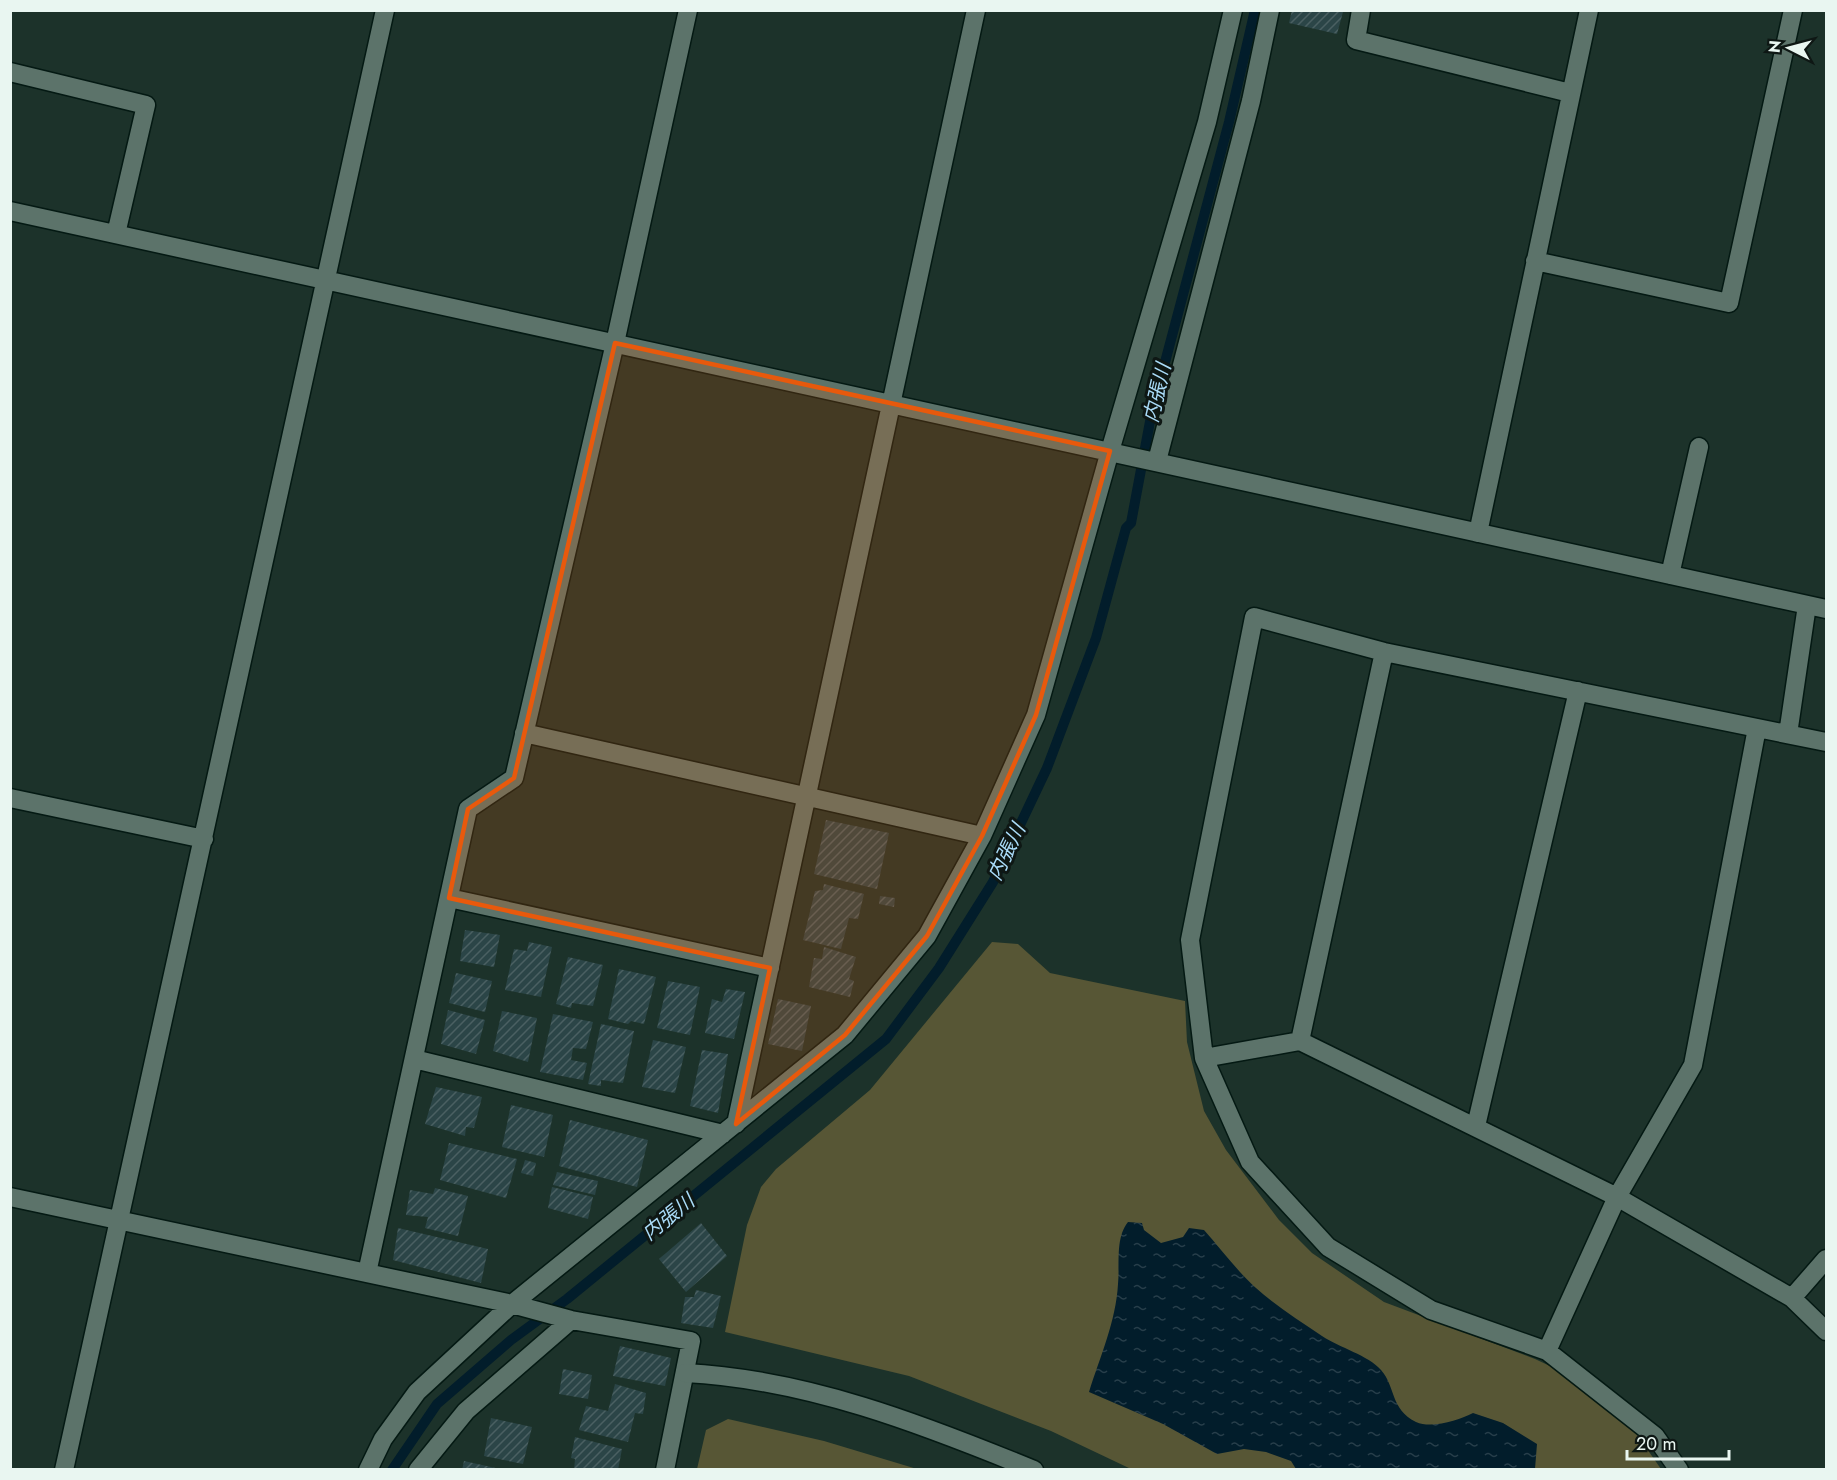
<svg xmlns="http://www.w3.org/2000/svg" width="1837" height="1480" font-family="Jost,'Noto Sans JP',sans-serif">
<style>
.green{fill:#575635}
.water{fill:url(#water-ripples)}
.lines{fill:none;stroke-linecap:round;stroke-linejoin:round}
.stream{stroke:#021d2b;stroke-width:10}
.building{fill:url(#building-hatch)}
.street-casing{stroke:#041913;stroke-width:21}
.secondary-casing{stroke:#041913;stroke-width:21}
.street{stroke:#5c736a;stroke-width:18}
.secondary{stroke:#5c736a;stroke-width:18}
.marked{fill:#e8590c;fill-opacity:0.2;stroke:#e8590c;stroke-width:4.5;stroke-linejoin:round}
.labels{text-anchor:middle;stroke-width:6;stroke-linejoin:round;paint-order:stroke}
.water-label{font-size:20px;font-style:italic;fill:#aadcf9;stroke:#0e1714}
</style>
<defs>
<pattern id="water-ripples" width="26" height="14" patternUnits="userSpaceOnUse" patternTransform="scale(1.5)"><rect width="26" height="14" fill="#021d2b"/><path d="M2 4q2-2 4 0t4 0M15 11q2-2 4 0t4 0" fill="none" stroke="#273e4a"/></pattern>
<pattern id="building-hatch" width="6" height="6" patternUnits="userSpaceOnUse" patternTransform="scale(1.5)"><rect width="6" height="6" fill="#2b4547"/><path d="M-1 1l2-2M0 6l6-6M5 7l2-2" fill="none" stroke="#4a6062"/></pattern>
</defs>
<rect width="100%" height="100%" fill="#1c322a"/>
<path class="green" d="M992 942 1018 944 1050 973 1185 1001 1187 1042 1204 1111 1226 1150 1279 1220 1312 1253 1384 1302 1535 1359 1565 1373 1631 1426 1661 1469H1131L1051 1431 909 1376 725 1332 747 1225 761 1187 776 1169 870 1090Z
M728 1419 824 1441 917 1469H697L706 1430Z"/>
<path class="water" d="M1128 1222 1142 1223 1144 1230 1161 1243 1183 1237 1189 1228 1204 1230C1221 1249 1237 1271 1256 1288 1276 1306 1300 1321 1322 1336 1340 1348 1368 1355 1381 1370 1396 1387 1390 1409 1416 1422 1432 1429 1459 1420 1473 1413L1503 1423 1537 1444 1535 1469H1296L1291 1461 1266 1452 1244 1449 1217 1454 1163 1424 1089 1392C1100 1357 1116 1321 1118 1284 1120 1264 1115 1238 1128 1222Z"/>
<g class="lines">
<path class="stream" d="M392 1470 437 1404 511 1340 567 1299 886 1039 939 968 993 882 1047 768 1096 638 1126 528 1131 523 1152 411 1229 122 1255 10"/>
</g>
<path class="building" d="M1292 10 1343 12 1337 34 1289 23Z
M826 820 889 833 877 889 814 874Z
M824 884 864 894 858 919 849 918 841 949 803 940 815 891 823 890Z
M880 896 895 898 894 907 879 904Z
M465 930 500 935 494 967 460 961Z
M529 942 552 947 541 997 505 990 514 949 527 951Z
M824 947 856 957 849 979 854 981 850 997 809 987 814 958 822 959Z
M568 957 603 965 593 1006 572 1003 571 1008 556 1004Z
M619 969 656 977 644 1024 631 1021 628 1024 608 1019Z
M456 973 492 981 485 1012 449 1003Z
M668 981 700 987 690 1035 657 1028Z
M726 989 745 992 734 1039 705 1033 712 999 722 1002Z
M778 999 811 1006 802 1051 768 1044Z
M448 1010 485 1020 476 1054 441 1044Z
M502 1011 537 1018 528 1062 493 1051Z
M553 1014 593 1022 586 1049 573 1048 571 1060 587 1063 583 1080 540 1072Z
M601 1024 634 1031 623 1083 601 1080V1086L588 1084Z
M653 1040 686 1047 675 1093 642 1087Z
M702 1050 728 1054 718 1113 690 1106Z
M436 1087 482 1097 474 1128 466 1127 465 1136 425 1124Z
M511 1105 553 1115 544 1157 502 1147Z
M570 1120 648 1140 637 1187 559 1166Z
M449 1143 517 1159 506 1198 440 1180Z
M525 1160 536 1163 533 1176 521 1173Z
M557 1172 598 1181 595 1195 553 1185Z
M552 1187 593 1197 588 1219 548 1208Z
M435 1188 468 1196 458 1236 425 1228 428 1217 406 1215 410 1190 433 1194Z
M701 1223 727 1256 686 1292 659 1259Z
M398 1228 488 1249 481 1283 393 1260Z
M696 1290 721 1296 713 1328 681 1323 685 1297H694Z
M620 1346 671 1358 665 1386 613 1376Z
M563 1369 592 1375 588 1399 559 1394Z
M615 1384 646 1393 643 1414 635 1413 628 1442 579 1430 586 1406 608 1411Z
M491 1418 532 1427 523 1464 484 1456Z
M575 1437 622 1449 618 1470H574L575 1459 571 1458Z
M464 1461 500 1469 499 1470H462Z"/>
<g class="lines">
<defs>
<path id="street" d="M1361 10 1356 40 1570 93
M10 72 146 105 116 234
M10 211 1826 609
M1535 261 1729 303 1793 10
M1157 461 1251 101 1270 10
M1478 533 1589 10
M1670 575 1699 447
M1384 652 1300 1041 1617 1197 1792 1298 1826 1331
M524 733 982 836
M1788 734 1807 605
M10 798 204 839
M449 898 770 968
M1204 1058 1300 1041
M414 1059 723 1134
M736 1124 976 10
M1476 1126 1578 691
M10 1197 512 1304 571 1320 691 1341 665 1470
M367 1273 468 809 514 778 615 343 688 10
M1792 1298 1826 1259
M1547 1351 1617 1197 1693 1065 1757 728
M64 1470 385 10
M368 1470 383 1439 417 1392 512 1304 845 1035 927 936 982 836 1036 715 1110 451 1207 122 1233 10
M418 1470 466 1411 571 1320
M1679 1470 1655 1436 1547 1351 1431 1310 1328 1247 1250 1162 1204 1058 1190 940 1254 617 1384 652 1826 742"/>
<path id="secondary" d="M685 1373C806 1379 922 1424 1034 1470"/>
</defs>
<use href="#street" class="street-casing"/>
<use href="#secondary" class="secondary-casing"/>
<use href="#street" class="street"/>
<use href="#secondary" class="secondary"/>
</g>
<path class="marked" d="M615 343 1110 451 1036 715 982 836 927 936 845 1035 736 1124 770 968 449 898 468 809 514 778Z"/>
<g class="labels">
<g class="water-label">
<text transform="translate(1157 393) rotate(-77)" y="7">内張川</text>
<text transform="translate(1006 852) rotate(-64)" y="7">内張川</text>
<text transform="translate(668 1217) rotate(-39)" y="7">内張川</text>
</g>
</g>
<rect width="1837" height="1480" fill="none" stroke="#e9f6f1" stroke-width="24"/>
<g transform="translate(1789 48) rotate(276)" stroke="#0e1714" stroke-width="4.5" paint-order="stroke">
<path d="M0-4.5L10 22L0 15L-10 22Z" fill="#e9f6f1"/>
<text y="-9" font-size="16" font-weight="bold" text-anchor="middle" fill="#e9f6f1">N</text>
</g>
<path d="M1627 1450v9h102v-9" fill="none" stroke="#e9f6f1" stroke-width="3"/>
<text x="1636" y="1450" font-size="18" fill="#e9f6f1" stroke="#0e1714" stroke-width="4.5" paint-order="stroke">20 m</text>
</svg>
